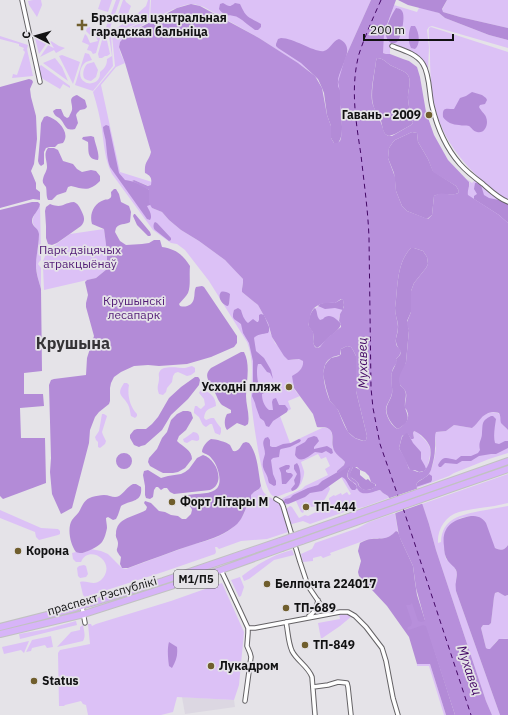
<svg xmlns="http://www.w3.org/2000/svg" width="508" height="715" font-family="'IBM Plex Sans',sans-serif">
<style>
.built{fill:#dcd7e2}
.green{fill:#dcc1f6}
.forest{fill:#b38bd7}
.water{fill:#b78fdb;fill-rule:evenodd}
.pier{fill:#e5e3e8}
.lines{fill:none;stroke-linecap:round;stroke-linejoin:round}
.ferry{stroke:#430765;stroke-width:1;stroke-dasharray:5 4;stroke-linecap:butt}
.street-casing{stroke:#646265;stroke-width:5.5}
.highway-casing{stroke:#c1c1c2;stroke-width:8}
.street{stroke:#fff;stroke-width:3.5}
.highway{stroke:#d7b4f8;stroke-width:6}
.highway-bridge-casing{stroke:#c1c1c2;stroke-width:8;stroke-linecap:butt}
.highway-bridge{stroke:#d7b4f8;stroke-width:6}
.poi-dot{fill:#705e2d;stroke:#e5e3e8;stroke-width:1.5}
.labels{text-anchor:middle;stroke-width:3.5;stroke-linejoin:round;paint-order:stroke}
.shield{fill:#e5e3e8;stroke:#515153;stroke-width:1}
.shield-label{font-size:11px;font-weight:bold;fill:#121213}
.poi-label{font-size:12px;font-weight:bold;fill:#121213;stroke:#e5e3e8;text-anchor:start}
.park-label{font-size:12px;fill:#521c76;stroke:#e5e3e8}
.street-label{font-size:12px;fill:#121213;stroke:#e5e3e8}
.water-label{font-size:13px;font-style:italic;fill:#430765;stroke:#e5e3e8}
.district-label{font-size:16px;font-weight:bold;fill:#353336;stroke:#e5e3e8}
</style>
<rect width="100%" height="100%" fill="#e5e3e8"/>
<path class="built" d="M182 697 234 700 235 707 185 714Z"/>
<path class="green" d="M33 0H41L42 5 37 17 29 5 28 1Z
M101 0H112L108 12 98 9Z
M116 0H120L109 31 105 30Z
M123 0H125L126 2 131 6 126 19 124 21 118 14Z
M148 0H150L149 18 111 35V32L137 14 146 6Z
M151 0H371L345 58 340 92V105L315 76 305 68 259 38 204 7C200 6 196 4 192 4 177 4 137 28 124 37 115 47 121 53 125 63L116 67 101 85 120 172 152 182 151 185 149 186 134 180 132 181 148 189 152 208 162 212 169 220 181 230 199 241 225 260 232 267 243 279V283L242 289V292L258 305 268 323 270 332 275 343 291 360 299 359 304 361C304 372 289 375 294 388 295 391 298 394 300 396L288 401 291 409 280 416 290 443 322 428C338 426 329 442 334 450 337 455 342 458 345 462L344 465 337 471V472L338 473 356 484 357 489 360 492H372L380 490 383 493 388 496 389 498 364 507 350 510 310 524 303 521 292 524 289 523 286 509 290 506 292 507 299 518 305 515 308 516 330 505 329 501V498L334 495 335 496 341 493 342 495 347 492 349 495 351 494 341 477 329 486 330 489C326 498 322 507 310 507L308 503 302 506 304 511 303 513 301 512 296 501 286 505H283L281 500 283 498 302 489 305 486 328 475 325 469 330 466 326 457 321 459 318 454 301 462C302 465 303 468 304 471 305 475 301 485 298 488 295 491 288 492 284 494 281 495 277 498 273 496 262 490 252 413 251 399 251 378 255 363 247 342L209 281 185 250 177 244 171 243 153 230 112 174C105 160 104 145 102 130 100 117 97 105 93 92L115 66 112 35 150 19Z
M447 0H508V28L460 17 443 12 442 10Z
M394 5 417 12 419 8H423L439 13 445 18 489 35 508 40V48L432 26 429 27 427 30 429 47 428 69C417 52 409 50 392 43L390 48V54H386L383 53V37Z
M88 25 89 27 102 31 96 53 93 54 91 51 87 50 89 45 82 42 85 34 87 36 90 43 98 41 96 37 97 35 91 33 90 35 86 31Z
M431 27 508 52V201C496 195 486 186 477 176 439 138 430 108 430 55 430 48 428 33 429 28Z
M44 33V36L49 40 39 54 34 34Z
M104 33 106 36 110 54 107 56H105L102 58H99L98 54Z
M111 35 113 66 93 91 75 85 85 53 89 54 92 60C90 61 88 61 86 62 80 66 77 78 85 82 89 85 97 83 99 78 100 77 100 73 100 72 105 68 107 65 107 59L112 56 109 36Z
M0 36 28 45 27 49 33 76 12 78 13 74 17 75 25 52 23 50 24 48 19 46V44L0 39Z
M51 41 59 46 65 48 56 53 54 50 40 57Z
M62 55 80 62 73 84 59 56Z
M55 58 62 67 68 81 43 63Z
M94 62 98 70 96 77 91 81C88 80 86 80 84 78 82 74 84 67 87 64 89 63 92 63 94 62Z
M41 65 70 86V88L63 84 60 89 43 79 41 77 39 67Z
M467 179 472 183 475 180 508 203V223L499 215 468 196 467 193 470 183Z
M40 204 41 260 39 262 38 264 41 268V289C39 281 36 273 36 264 36 255 39 245 39 236 39 228 31 226 33 219 34 213 38 210 40 204Z
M104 229 107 252V269L96 278 44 290 43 267 45 264 43 261 47 251 70 234Z
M338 301 343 309C341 313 338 316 339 321L341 324 320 347 313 310 321 304Z
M192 366 195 368V372L191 375 187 376 178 372 175 373 173 376 172 382 167 388 166 392 163 395 159 394C156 386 159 385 159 378 159 375 158 374 160 371 163 365 179 368 185 368 188 367 189 367 192 366Z
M124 383H127L129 385C127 395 130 407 137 414V416L135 418 131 416C130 412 130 407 127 403 122 395 116 395 124 383Z
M202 390C210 392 216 397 216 406 209 409 205 409 204 418L206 420 211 418H214L217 423 221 428V432L220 435 215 433 212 424H210L206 427C202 425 202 423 200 419 199 416 196 415 194 413V410L195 406H197L199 408 201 409 205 405 204 399 199 393 200 391Z
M492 412 498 413 500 415 502 424 508 430V453L489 459 454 473 449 476 417 488 416 485C420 482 425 479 428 475 433 469 436 452 436 444 436 440 434 436 436 432L446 431 454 425 472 428C480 421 480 415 492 412Z
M102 414H104L107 416 102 432 103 435 106 441 105 444 100 448 98 447V442L96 440 95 437 99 431Z
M414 431C418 432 419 434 422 437 430 445 432 448 429 460 428 465 428 468 424 471L410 470 400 450 402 438H414L413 433Z
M193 432C198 432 200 436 199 440L197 441 192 440 187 443 184 442 183 439C184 439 191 434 193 432Z
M508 474V503C499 505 490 507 480 508 473 509 466 510 459 512 445 516 437 530 438 543L441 542C442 518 461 515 480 511 490 509 499 508 508 506V545C505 550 501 551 495 548L471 516 460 518 444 537V548L446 559 454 566 457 573 456 582V591L500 715H492L486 701 436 550 429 524 422 504Z
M261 486C265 499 271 495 279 504 284 510 286 525 288 532L267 539 241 541 219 549 217 547H215L216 552 215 554 163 572 85 597 83 595 80 582C86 580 92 585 98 582 102 580 105 576 106 572 110 557 87 546 81 562H76L73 559 72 553 76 552 83 553 91 549 101 551 108 554 122 568 126 569 194 544C214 540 240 530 246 508L250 505 252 501 250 497 252 493 258 490Z
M0 510 41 528 58 529 60 531V534L58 535 39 540 36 537 35 532 0 518Z
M395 513 398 532 396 531C385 543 379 536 366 540 354 544 342 549 330 553L331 555 323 558 321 556 313 558V561L303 562 301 554 312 549 315 543 358 528 369 522Z
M366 514V516L173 583 92 609 91 607 225 564Z
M292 550 294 555 274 560 249 579 244 581 242 576C258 564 272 555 292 550Z
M84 565 86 566 88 574 86 577 80 578 78 576 77 568 79 566Z
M240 577 244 587 241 596 239 597 231 580Z
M222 583 244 632 239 685 234 700 177 697 173 712 161 715H88L86 705 83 704 81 701 65 705 64 706H59L58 653 60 650 90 644 88 624H91L92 626 96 624 171 601Z
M498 592 506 596 508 595V639C495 638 497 642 490 650L486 648 481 628 483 625H489L491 623 494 596 495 593Z
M339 614 351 615 352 616 340 626 321 639 318 623 340 619Z
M76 621 77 625 20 639 19 634 47 629Z
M83 625C84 631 86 636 83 641L57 647 71 632 80 630V627Z
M51 636 53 647 47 648 45 645 32 648 31 651 26 652 32 640Z
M29 641 24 653 21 650 4 654 2 647Z
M417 664H430L446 715H444L429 666H417Z"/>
<path class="forest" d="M398 0H447L442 9 443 12 460 17 508 28V40L489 35 445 18 439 13 408 5Z
M223 3C229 6 229 8 235 3L240 4C243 10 245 16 252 19 255 21 258 22 261 24V27L258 30H255C249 26 244 21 239 18 232 13 226 19 219 9L220 4Z
M396 8C399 9 400 8 402 11 406 16 401 38 397 42 394 44 393 43 391 43 388 41 386 38 386 34 385 28 392 14 396 8Z
M281 38C294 38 315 53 324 51 331 49 332 41 339 39 359 48 336 70 338 84 338 88 339 87 340 90 341 95 340 101 340 106 341 116 345 134 338 143H334L331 138V126L327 115 324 93 322 88 318 79 301 63 278 48 276 46V44L278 39Z
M377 58C383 58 386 62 390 65 395 68 403 70 407 74 413 81 407 91 408 99 409 107 410 115 413 123L411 125 395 134 389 136C382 134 383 127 381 121 378 115 374 110 373 104 370 93 375 72 376 61Z
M29 79 32 80 33 82 30 89 31 97 36 116 37 139 34 164 31 171 36 183V189L40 192V200L33 199 0 208V87Z
M472 92 482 95 486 98 487 100 485 104 480 105 479 107C481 111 485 114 486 117 489 124 485 134 477 132 473 131 472 128 469 126 466 125 463 126 459 125 453 125 446 122 443 117 442 106 447 109 454 109L460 98 466 96Z
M77 95 85 100 87 107 85 109 80 110 77 113 76 115 78 123 75 129C66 131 66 127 62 121 59 116 55 118 53 111L56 109H61L64 116 67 118 69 117C70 114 71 113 72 110 73 103 67 98 77 95Z
M47 116C58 119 71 133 63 143L58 144 55 147H50L46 148 44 152V164L41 166 39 164 38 161 40 139 41 123 44 117Z
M106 125 109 126 119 173 125 180C133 181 144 185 150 191V205L147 206C149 210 153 216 150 220L147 219 110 167C107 159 107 152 106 144 106 138 103 133 103 127Z
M412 132 417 133 418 142 428 159 433 171 456 186 459 191 458 193C450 197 443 191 434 196L432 215 427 219 407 211 402 206 396 191 395 181 394 173 388 158 389 148 393 142 395 140Z
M91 136 94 137C95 144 100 154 98 160 86 159 89 150 88 142L82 139 83 137Z
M48 148H54L58 150 63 161 73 164 77 169 82 172 91 170 96 171 100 176V181C89 192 84 189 71 186L68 187 66 192 57 195 52 200H48C46 196 47 192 46 187 44 184 42 183 43 179 44 174 47 171 47 167 47 160 43 154 48 148Z
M475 183H477L481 185 484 195 489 198 499 200 508 204V223L499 215 474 199V196L477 194 474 189Z
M114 189H116L119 194 121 202 129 206 131 212 130 222C125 225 119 223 116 228L115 232 120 241 126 245 142 244 149 243 154 240H160L162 247C176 249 183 255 190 266 189 276 191 285 188 293 186 297 182 300 179 304L180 306C186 308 193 305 194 298 195 294 194 291 196 287L202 286 204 287 237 336V343L234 347 211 357 187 364 159 366 148 365 134 366 121 372 114 377 111 383 110 388V401L109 404 99 412 95 417 90 430 89 443 72 508 61 514 52 494 50 472 51 458 49 385 51 380 54 379 86 375 87 358 94 336 86 307V303L88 295 85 282 87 280 96 278 107 269V252L104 229 92 224C89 214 94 203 104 200 106 199 109 200 110 198 112 197 111 194 111 192Z
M32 202H38L40 204C39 211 32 215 32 221 32 227 38 227 39 234 39 245 36 255 36 265 36 274 39 281 41 289L42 371 24 373V394H43L44 406 20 408 21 438H45L46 483 3 499 0 496V210Z
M74 202C78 204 79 206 81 210 84 216 86 220 81 226L57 243 52 245 48 244 46 238V226L45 211 46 207 50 204C63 209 62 203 74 202Z
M134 214H135L150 232 151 235 150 236H148L137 225 133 216Z
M155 222 157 223 171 238V240L169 241 155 230C153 228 153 224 155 222Z
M411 248H414L423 251 427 257 428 264 426 268 414 283 411 291V312L407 321 409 330 406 362 405 366 403 370 400 385C410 393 404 397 405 407 406 413 410 416 406 423 404 425 401 427 398 429 392 426 384 413 387 406 388 402 391 399 392 394 393 388 390 378 392 372 394 367 397 364 396 359L400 355 401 352C391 338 399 338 398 324 397 319 395 314 395 308 398 289 396 263 411 248Z
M221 292C223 291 228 292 230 294L229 304 228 306C222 305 217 297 221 292Z
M342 299 343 300 344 305 343 310 335 308 325 309 318 306 320 304 327 302 335 303Z
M238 308 241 310C242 314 244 320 248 323L253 319 257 322H258L259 320V315L261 314 264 315 269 327V331L268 333C263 334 257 334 254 338L256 351 264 358 271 370 273 379 270 373 267 372 261 364H258C256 370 257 384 261 389L266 388 267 390 266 392 262 394C262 400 264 406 269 410H273L272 402 273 399 276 398 279 405H285L288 409 287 412 273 421 269 427 266 426 264 421 260 418 256 407 255 403 252 396 253 390H249L248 389 251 388 253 384V361L249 343 243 333 241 324 234 319 233 317V314L234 310Z
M315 308C318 312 316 316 320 320L323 319C329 312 337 319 341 324 339 331 332 334 327 339 323 342 321 346 317 348 310 343 315 339 313 333 312 330 310 329 309 327 308 320 310 312 315 308Z
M347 346 351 347 353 350 356 356V391L367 436 366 440 364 441 355 438 348 432 338 410 330 401 326 388 323 374 325 365 328 361 331 358 339 356 341 354V349Z
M241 352H244C251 365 246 383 246 396 246 405 250 415 248 424L245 426 237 423 227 430C224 426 224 419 227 414L231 413V410C228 408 225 407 222 405 218 401 217 396 214 391 211 382 202 377 211 368Z
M195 377H198L199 378 200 380 199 385 188 399 171 415 162 430 145 445 141 446 139 447 134 445 130 438V435L134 430 137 429H146L152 424 158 417 169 398 181 387Z
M183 411H188L191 412 193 418 186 430 179 436 177 441C183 447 192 450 192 459L185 468 178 472 173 473H163L159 471 150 466 148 462 149 458 157 449 162 438 167 432 171 420 177 414Z
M491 416H493L496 419C495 426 493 436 495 443L499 444 505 441H508V448L496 454H491L479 456 471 461H462L457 464 445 463 441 467H439L438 465C443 455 447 458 456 460L461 456H471L478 453 480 450C478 442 482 440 482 433 483 424 481 421 491 416Z
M405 433H408L413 443 421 452V459L425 466 426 469 424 471 419 472 415 470H410L399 448 402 437Z
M314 436 317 437 319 441 314 447V449L327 446 332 449 333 453 331 454 326 451 322 453 315 452C309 456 300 465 295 455L296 447 305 442 308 438Z
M268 437 270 440V446L272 447H276L283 444 291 443 299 439 301 440 300 442 290 447 281 449 280 450 279 457 273 458 271 460 273 474 276 481V485L274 486 269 483C268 480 268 478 267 476 266 473 264 471 263 467 262 462 264 458 265 454 265 447 261 444 265 438Z
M211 439C215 439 227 442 230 445 231 447 232 449 233 451 239 452 240 447 243 443L246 442 249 443C258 454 258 472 261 486L259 489 254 492 251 495V504L246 508C243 516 240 523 232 528 222 536 208 540 195 544 173 551 150 560 128 568H122L120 564 121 557C114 548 118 551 118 543 118 540 115 537 116 534 116 517 135 517 146 510L147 507 144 503 145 501 151 503 159 511 165 512 171 515 178 516 182 519H186L191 514 192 510C191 505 185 504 183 499L184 496C193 493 208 495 215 490 224 485 218 465 212 459 210 455 205 454 202 452 202 447 207 441 211 439Z
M116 461a8 8 0 1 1 16 0a8 8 0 1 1-16 0Z
M203 455C217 459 226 484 210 490L174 494 170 492 167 488H164L161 490 158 487H156L154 490 153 497 150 499 146 498 145 495V486L143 475 144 471 148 470 161 478 168 476 181 474 185 472 189 469 197 458Z
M297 463C301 468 302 482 298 487 296 490 294 490 292 491L291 489 295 484 294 480 297 474 294 469V465Z
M286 465H289L290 466 289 469 286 470V472L288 473H291L293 475 292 477 286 484H282L281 473 279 468Z
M348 466H350V468C344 479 349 478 356 485L357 488 355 490H352C348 486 347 479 342 477L322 491 310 493 305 497 288 504 284 503V501L285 499 290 498 293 495 308 488 318 485 322 481Z
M353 467H355L360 470V475L366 480 368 479 371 482 375 484V487C371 490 364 492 360 487 357 483 360 484 356 481 354 479 352 478 350 477V473Z
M429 474 432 476V480L431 482 416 487C416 480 424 480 429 474Z
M133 484H136L141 487C143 503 130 500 121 506L118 515 116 519 113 520 108 517 106 518C106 521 107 525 107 528 104 543 101 545 88 551 83 553 81 554 76 552 70 544 67 528 72 520 75 516 78 514 80 510 83 504 85 499 92 497 96 496 100 495 104 495 110 495 114 499 119 496 124 493 127 487 133 484Z
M471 516C478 516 482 517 486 523L495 548C501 551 505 550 508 545V595L505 596 498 592 495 593 494 597 491 623 489 625H483L481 628 486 648 488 649H490L499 639H508V715H500L456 591C456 588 455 585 456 582 456 578 458 574 456 570 454 566 450 564 448 561 445 557 444 551 444 546 441 526 454 519 471 516Z
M396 531 398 532 401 540 413 566 415 582 417 595 455 715H446L430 664H417L409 637 387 606 359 576 358 572 361 561 358 551 360 543C364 541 368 539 372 539 383 538 387 540 396 531Z
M169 642 177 647C178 656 176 661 172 668L169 666C168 658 167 649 169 642Z"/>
<path class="water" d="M371 0H396L384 33 383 53 386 54H390L403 59 409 61 417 67 420 77 426 112 434 135 448 160 469 182C470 187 467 190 468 195L499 215 508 223V430C506 428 503 425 501 423 500 420 501 416 499 413 497 412 494 412 492 412 481 414 479 423 472 428L454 425 446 431 436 432C434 437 436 442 435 448 435 455 433 463 431 470 427 480 419 478 416 485L429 524 436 550 486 701 492 715H455L426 626 423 625 409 630 407 629 408 627 411 626 412 622 406 605H410L412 603 418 621 421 622 425 621 416 588 413 566 399 536 394 506 388 496 383 493 380 490C375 491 362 497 358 490 357 489 356 484 356 484 348 479 345 477 350 468V466L348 467 338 473 337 472V471L344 465 345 462C341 457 334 454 333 447 331 442 335 433 329 429 325 426 321 428 317 427L313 414 294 388 292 376C298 373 304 368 303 361L299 359 288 360 284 356 272 337 268 323 258 305 242 292V289L243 283V279L225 260 199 241 181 230 169 220 162 212 152 208 149 203V190L132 181 134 180 148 186 151 185C152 178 151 176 145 173 144 161 149 161 151 152L125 63 119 47 120 42 126 35 177 8 191 4 200 6 259 38 298 63 315 76 322 88 327 115 331 126V138L334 143H337L340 141 341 138 342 125 340 105V92L338 82 345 58ZM377 58C383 58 386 62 390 65 395 68 403 70 407 74 413 81 407 91 408 99 409 107 410 115 413 123L411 125 392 136C383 137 384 129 381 123 379 116 375 111 373 105 369 94 375 72 376 61ZM412 132 417 133 418 142 428 159 433 172 456 186 459 191 458 193C450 197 443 190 434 196L432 215 428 219 407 211 402 206 396 191 395 177 388 158 389 148 393 142 395 140ZM411 248H414L423 251 427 257 428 264 426 268 414 283 411 291V312L407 322V325L409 330 406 362C404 368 398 375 399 382 400 387 405 388 406 393 407 397 405 401 405 406 405 411 405 406 407 411 411 419 404 425 398 429 392 427 385 415 386 408 387 403 391 399 392 393 393 383 388 372 397 363L396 359C398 357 401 354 401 351 400 348 396 347 396 343 395 338 398 333 398 327 398 321 395 315 395 308 398 289 396 263 411 248ZM341 299 343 300 344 307 340 314 339 321 341 324V327L326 339 320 347 317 348 315 347C311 340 315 337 313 332 312 330 310 328 309 326 308 324 310 320 310 317 312 304 324 302 335 303ZM347 346 351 347 353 350 356 356V391L367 436 366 440 364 441C346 438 344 423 338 410 336 406 332 404 330 401 325 390 318 365 331 358 334 356 337 356 340 355L341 349ZM414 431C420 433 428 441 430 447 432 454 429 474 418 472 417 472 411 469 409 469L405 458 400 450 399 448 402 436 407 433 408 434 411 439H413L414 438 413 433ZM353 467H357L360 470 365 472 369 476 371 482 375 484 376 485C372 491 364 492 359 486 357 483 359 483 356 481 354 479 352 479 351 477 349 474 352 470 353 467Z
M411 26H415C419 32 421 44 415 49L411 48C408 42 408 32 411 26Z"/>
<path class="pier" d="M419 488 424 503 393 514 392 506 387 499Z"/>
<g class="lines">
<path class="ferry" d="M381 0C373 18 365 36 359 54 350 88 356 122 361 155 364 183 368 210 369 238L371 388 373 408 380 444 398 496
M403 508 471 715"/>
<defs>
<path id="street" d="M22 0 40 82
M392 46C403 50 417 54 423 64 430 75 429 94 432 106 437 127 446 148 460 164 467 172 475 178 483 184 491 191 498 198 508 202
M276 499 281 502 283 506 300 562 308 586 327 614
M221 570 248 628V633L247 646 250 653 251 657 245 701
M82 606 85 623
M309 616C315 613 317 607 318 600
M286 622C288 631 288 642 292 651 297 661 308 666 312 677L315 715
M248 628H255L340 612H348L355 616 366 627 382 648 386 661 393 698 398 715
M313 687 328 685 338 682 347 683 348 687 351 715"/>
<path id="highway" d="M300 534 508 461
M302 541 453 488 508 469
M0 627 75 608 163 581 280 541
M0 634 84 614 221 570 282 548"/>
</defs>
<use href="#street" class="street-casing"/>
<use href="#highway" class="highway-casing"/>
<use href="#street" class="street"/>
<use href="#highway" class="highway"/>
<defs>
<path id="highway-bridge" d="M280 541 300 534
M282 548 302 541"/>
</defs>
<use href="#highway-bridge" class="highway-bridge-casing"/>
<use href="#highway-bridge" class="highway-bridge"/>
</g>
<g class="poi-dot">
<path d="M80 19h4v4h4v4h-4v4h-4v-4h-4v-4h4z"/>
<circle cx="429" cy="115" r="4"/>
<circle cx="289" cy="387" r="4"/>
<circle cx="172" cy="502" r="4"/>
<circle cx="306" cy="507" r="4"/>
<circle cx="18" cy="551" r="4"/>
<circle cx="267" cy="584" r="4"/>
<circle cx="286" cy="608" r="4"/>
<circle cx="305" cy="645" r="4"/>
<circle cx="211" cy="666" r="4"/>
<circle cx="34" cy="681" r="4"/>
</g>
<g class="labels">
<rect class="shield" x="174" y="570" width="44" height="18" rx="3"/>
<g class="shield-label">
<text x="196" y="583">М1/П5</text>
</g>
<g class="poi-label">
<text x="91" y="22">Брэсцкая цэнтральная<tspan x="91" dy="14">гарадская бальніца</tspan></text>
<text x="421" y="119" text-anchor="end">Гавань - 2009</text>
<text x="281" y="391" text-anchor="end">Усходні пляж</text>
<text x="180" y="506">Форт Літары М</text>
<text x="314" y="511">ТП-444</text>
<text x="26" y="555">Корона</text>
<text x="275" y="588">Белпочта 224017</text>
<text x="294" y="612">ТП-689</text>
<text x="313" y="649">ТП-849</text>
<text x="219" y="670">Лукадром</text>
<text x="42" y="685">Status</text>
</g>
<g class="park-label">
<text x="80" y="254">Парк дзіцячых<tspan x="80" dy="14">атракцыёнаў</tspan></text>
<text x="134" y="305">Крушынскі<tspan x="134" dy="14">лесапарк</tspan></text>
</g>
<g class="street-label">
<text transform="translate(102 596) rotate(-16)" y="4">праспект Рэспублікі</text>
</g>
<g class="water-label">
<text transform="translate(362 363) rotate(-91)" y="5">Мухавец</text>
<text transform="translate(470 670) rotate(71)" y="5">Мухавец</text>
</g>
<g class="district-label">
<text x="73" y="349">Крушына</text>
</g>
</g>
<g transform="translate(36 36) rotate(276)" stroke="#e5e3e8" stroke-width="3" paint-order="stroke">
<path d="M0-3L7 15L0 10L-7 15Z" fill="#121213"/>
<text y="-6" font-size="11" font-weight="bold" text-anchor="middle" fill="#121213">С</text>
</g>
<path d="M364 34v6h89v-6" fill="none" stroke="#121213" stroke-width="2"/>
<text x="370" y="34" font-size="12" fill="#121213" stroke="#e5e3e8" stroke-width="3" paint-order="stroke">200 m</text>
</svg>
